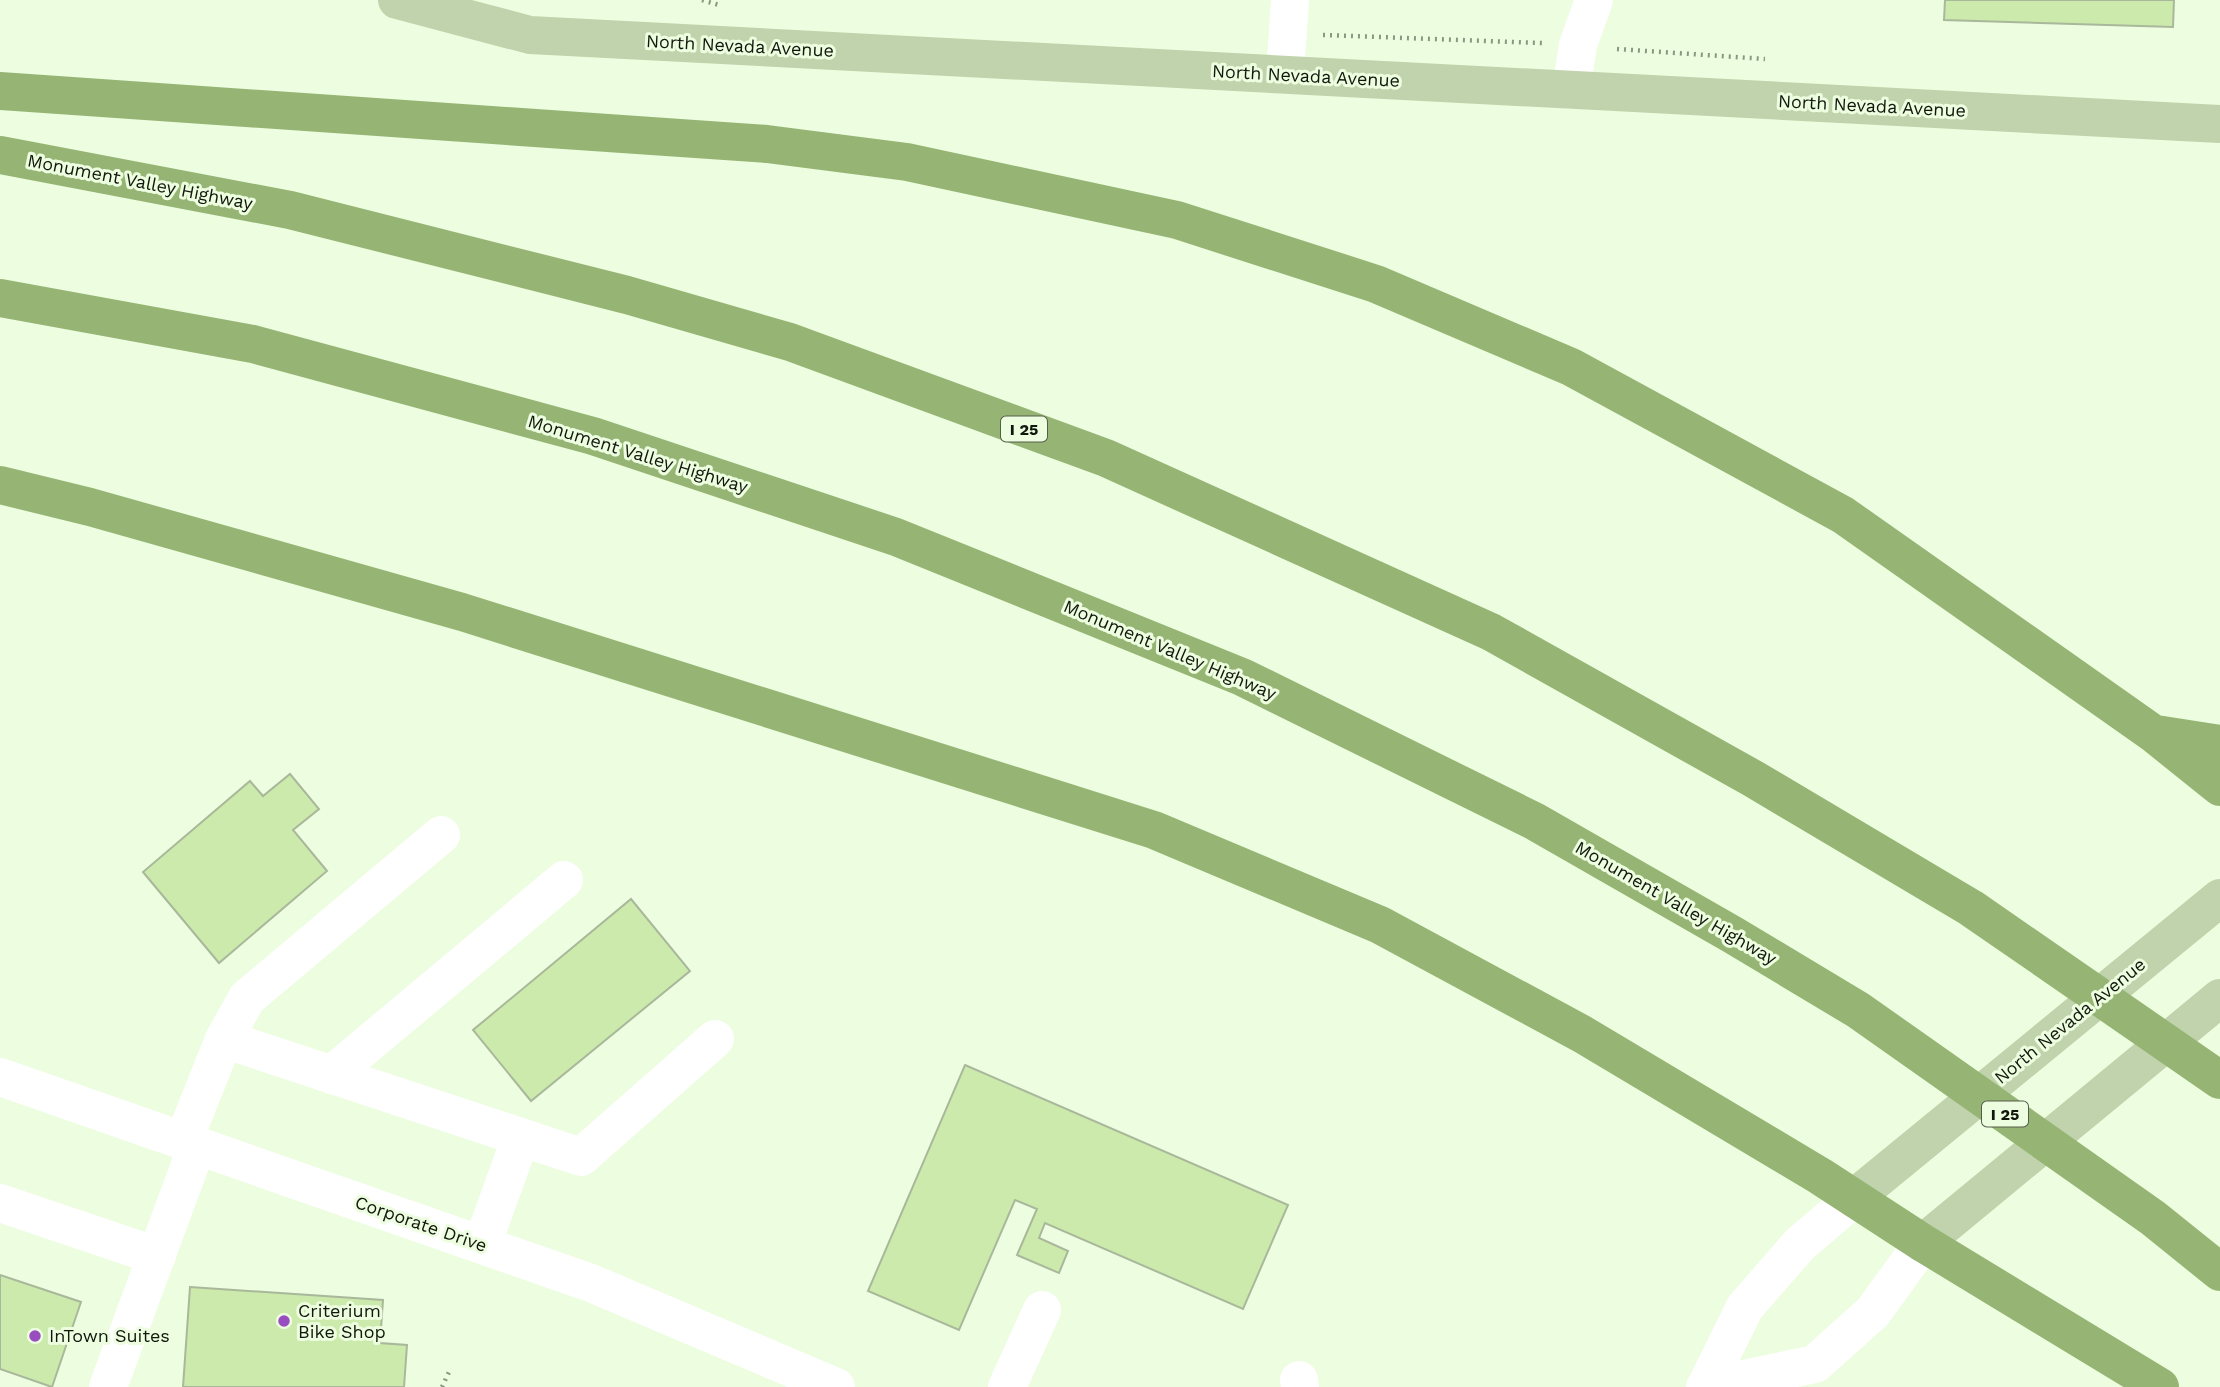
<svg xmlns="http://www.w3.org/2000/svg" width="2220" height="1387" font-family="'Work Sans',sans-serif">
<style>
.building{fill:#cbeaac;stroke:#a9b89b;stroke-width:2}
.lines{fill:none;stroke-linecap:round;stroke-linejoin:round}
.path{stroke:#8c9782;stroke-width:4.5;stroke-dasharray:2 5;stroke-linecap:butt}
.minor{stroke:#fff;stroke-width:38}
.major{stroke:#c0d3ac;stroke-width:38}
.highway{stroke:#96b575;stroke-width:38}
.poi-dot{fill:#994ec0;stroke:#edfddf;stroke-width:2.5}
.labels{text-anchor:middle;stroke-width:6;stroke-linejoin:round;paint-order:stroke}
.shield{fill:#edfddf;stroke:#545c4c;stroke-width:2}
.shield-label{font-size:16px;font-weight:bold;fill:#12170d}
.street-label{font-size:18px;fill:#12170d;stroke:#edfddf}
.poi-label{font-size:18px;fill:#12170d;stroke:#edfddf;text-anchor:start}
</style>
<rect width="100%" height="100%" fill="#edfddf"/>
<path class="building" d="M1945 0H2174L2173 27 1944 20Z
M290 774 319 809 293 830 327 871 219 963 143 872 250 781 263 796Z
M631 899 690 971 531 1101 473 1030Z
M965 1065 1288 1205 1243 1309 1045 1223 1039 1238 1068 1251 1059 1273 1017 1255 1037 1209 1015 1200 959 1330 868 1291Z
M0 1275 81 1302 52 1387 0 1369Z
M190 1287 383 1300 380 1343 407 1345 404 1387H183Z"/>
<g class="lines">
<path class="path" d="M702 0 719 5
M1323 35 1542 43
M1617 49 1765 59
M442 1387 449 1372"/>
<path class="minor" d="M1285 75 1290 0
M1571 90 1578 45 1594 0
M224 1039 247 998 441 835
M331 1075 564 880
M0 1077 591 1283 836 1387
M183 1142 224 1039 581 1157 715 1039
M0 1203 157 1256
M482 1245 521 1137
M1299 1380 1300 1387
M1706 1386 1745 1307 1800 1244 1854 1198
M108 1387 197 1146
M1007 1387 1042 1310
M1705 1387 1815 1364 1873 1312 1923 1243"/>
<path class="major" d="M397 0 530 35 2220 124
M1854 1198 2220 898
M1923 1243 2220 998"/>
<path class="highway" d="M0 91 767 144 907 162 1177 220 1376 284 1571 367 1843 515 2154 734 2220 787
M0 155 290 210 627 295 790 342 1106 458 1491 632 1752 778 1971 908 2220 1080
M0 298 253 344 593 436 896 537 1242 677 1534 821 1733 935 1858 1010 2153 1218 2220 1272
M0 485 90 507 462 612 1154 830 1380 925 1582 1034 1820 1176 1923 1243 2160 1387
M2156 734 2220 744"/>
</g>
<g class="poi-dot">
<circle cx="284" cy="1321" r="7"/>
<circle cx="35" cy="1336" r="7"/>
</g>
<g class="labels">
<g class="shield">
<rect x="1001" y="416.5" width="46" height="25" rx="5"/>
<rect x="1982" y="1101.5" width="46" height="25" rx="5"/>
</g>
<g class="shield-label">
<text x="1024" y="435">I 25</text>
<text x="2005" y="1120">I 25</text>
</g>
<g class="street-label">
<text transform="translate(740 46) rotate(3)" y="6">North Nevada Avenue</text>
<text transform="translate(1306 76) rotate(3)" y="6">North Nevada Avenue</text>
<text transform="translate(1872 106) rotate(3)" y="6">North Nevada Avenue</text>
<text transform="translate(140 182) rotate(11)" y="6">Monument Valley Highway</text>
<text transform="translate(638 454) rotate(17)" y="6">Monument Valley Highway</text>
<text transform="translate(1170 650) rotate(23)" y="6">Monument Valley Highway</text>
<text transform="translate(1676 903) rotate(30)" y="6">Monument Valley Highway</text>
<text transform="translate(2070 1021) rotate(-39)" y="6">North Nevada Avenue</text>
<text transform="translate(421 1224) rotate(19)" y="6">Corporate Drive</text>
</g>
<g class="poi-label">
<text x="298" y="1317">Criterium<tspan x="298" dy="21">Bike Shop</tspan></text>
<text x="49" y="1342">InTown Suites</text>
</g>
</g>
</svg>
